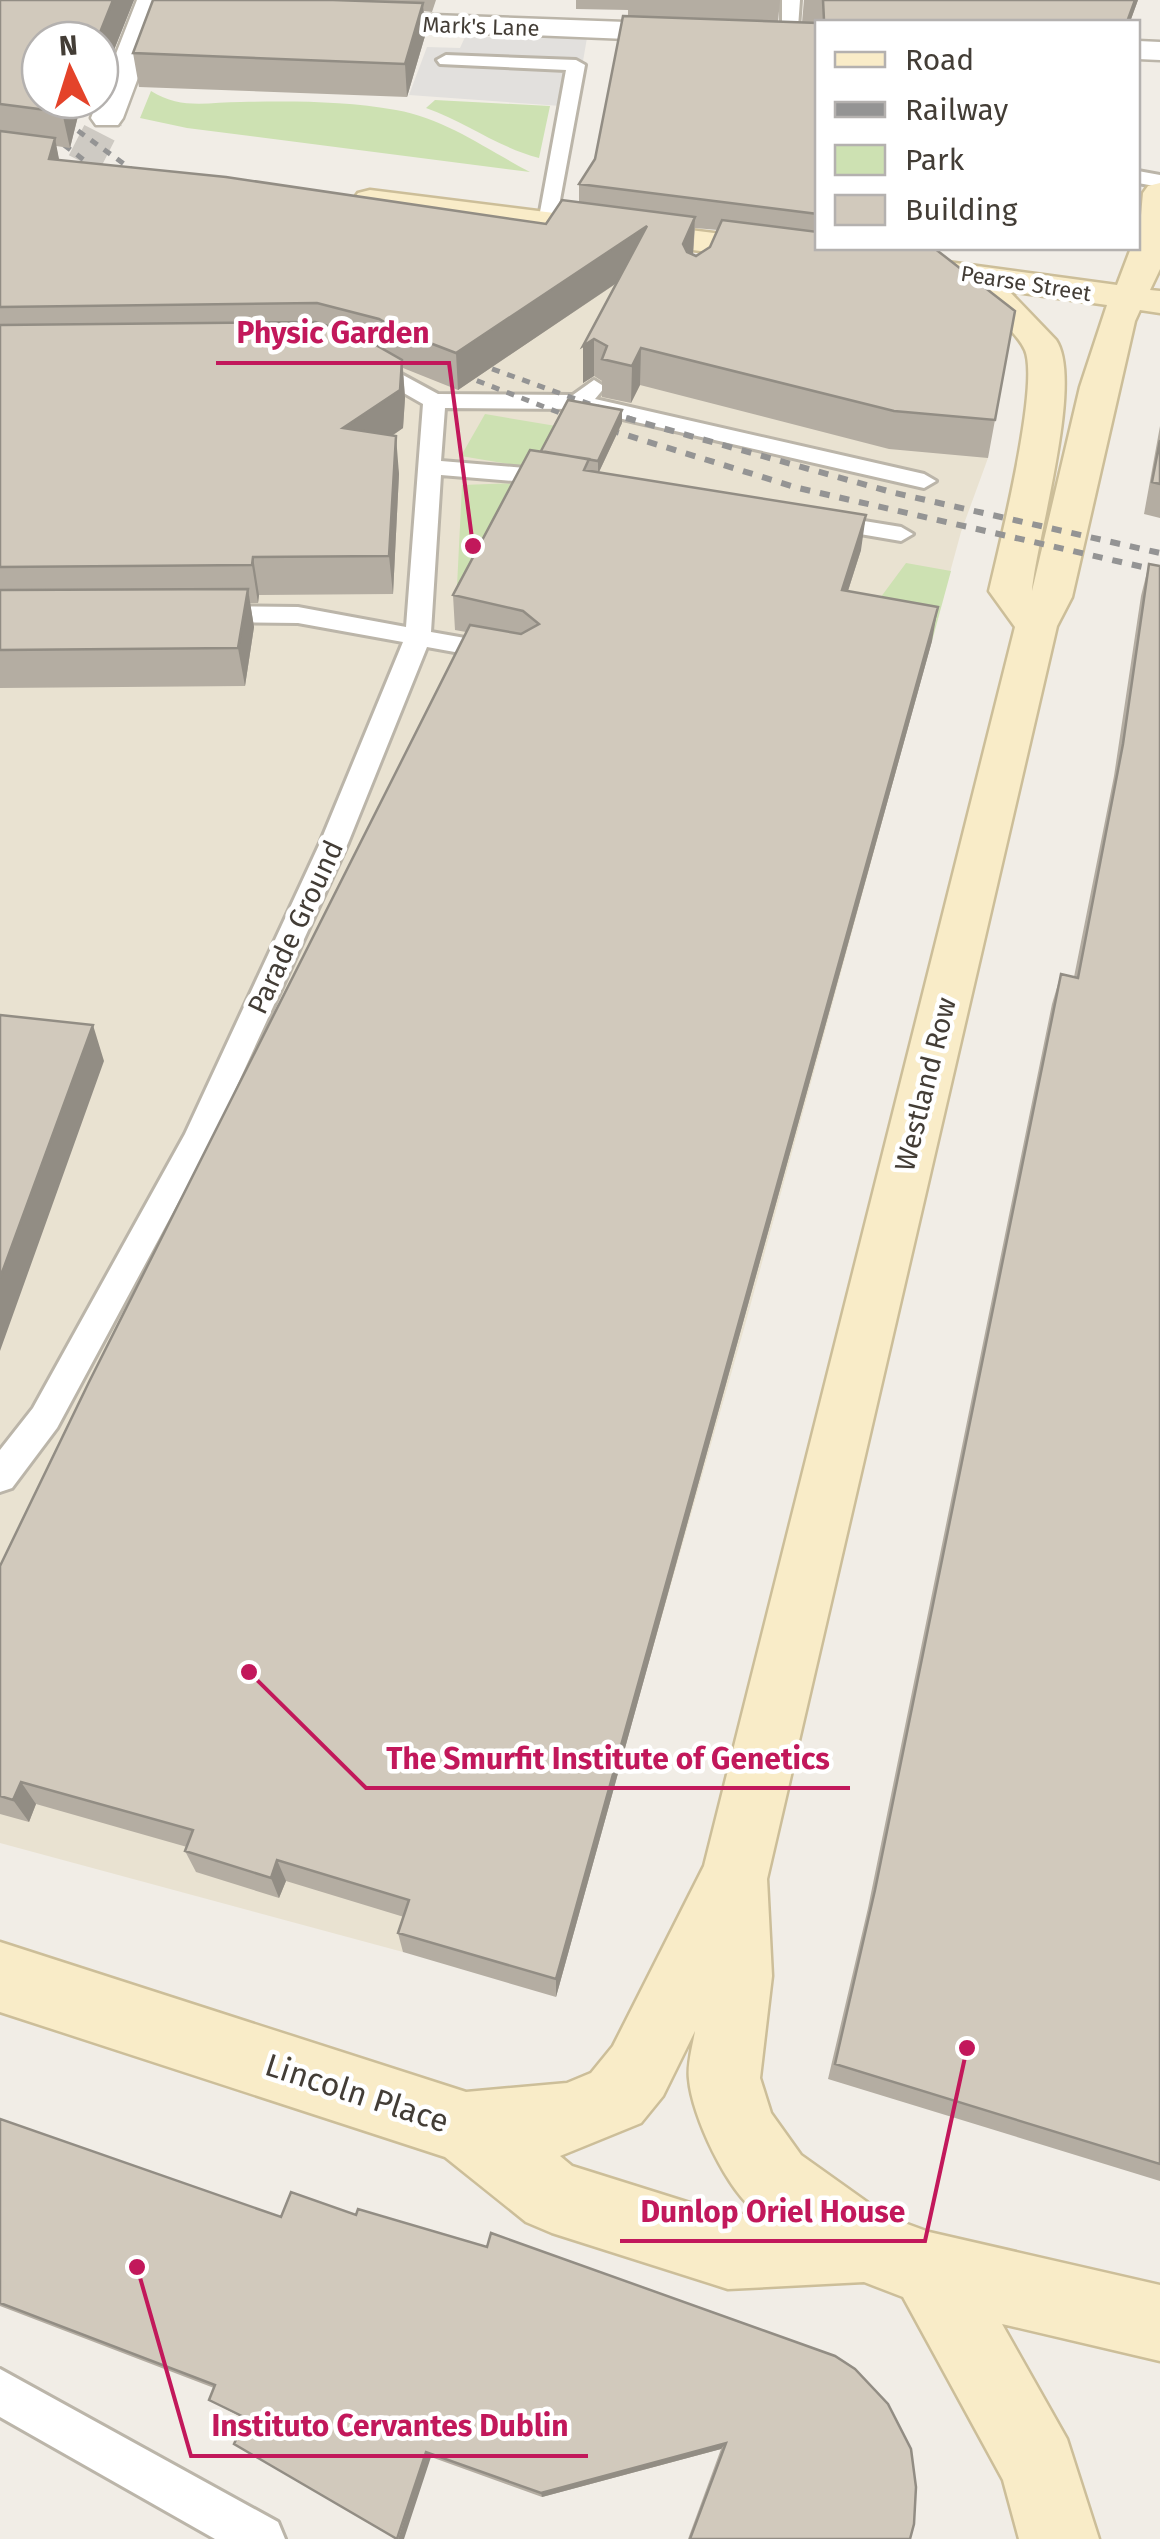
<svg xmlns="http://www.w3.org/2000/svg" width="1160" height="2539" font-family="'Fira Sans',sans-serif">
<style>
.education{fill:#e9e2d1}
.green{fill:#cde1b2}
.parking{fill:#e2e0dd}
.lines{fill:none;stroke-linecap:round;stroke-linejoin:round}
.minor-tunnel{stroke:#cecac3;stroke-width:34;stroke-dasharray:34 16;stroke-linecap:butt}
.service-casing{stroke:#bbb5a9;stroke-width:6}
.minor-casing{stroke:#bbb5a9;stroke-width:5}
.secondary-casing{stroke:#ccbe99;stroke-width:5}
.service{fill:#fff;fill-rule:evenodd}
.minor{fill:#fff;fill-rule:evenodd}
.secondary{fill:#f9ecc8;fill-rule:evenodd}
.rail-far1{stroke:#949494;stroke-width:5;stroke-dasharray:8 8;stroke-linecap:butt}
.rail{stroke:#949494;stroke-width:6;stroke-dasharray:10 10;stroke-linecap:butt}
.wall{fill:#b4ada2;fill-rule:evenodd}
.shaded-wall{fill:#928d84}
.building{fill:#d1c9bc;stroke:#928d84;stroke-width:2.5}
.labels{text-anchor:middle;stroke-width:9;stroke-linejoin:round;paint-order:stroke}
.far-street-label{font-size:22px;fill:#433d36;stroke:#fff}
.street-label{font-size:28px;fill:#433d36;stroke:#fff}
.near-street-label{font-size:32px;fill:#433d36;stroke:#fff}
.leader{fill:none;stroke:#c2185b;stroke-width:4}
.callout-dot{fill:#c2185b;stroke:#fff;stroke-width:4}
.callout-label{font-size:30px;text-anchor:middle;font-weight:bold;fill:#c2185b;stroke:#fff;stroke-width:9;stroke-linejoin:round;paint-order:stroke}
</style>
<rect width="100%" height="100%" fill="#f1ede6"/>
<path class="education" d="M0 180 695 283 988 458 961 532 745 1325 649 1662 403 1952 0 1843Z"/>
<path class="green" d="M151 91C181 110 208 102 241 102 292 101 346 101 396 110 446 119 486 149 530 172L187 128 140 118Z
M435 100 550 106 539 158C497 147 466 122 426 108Z
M485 414 556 426 533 468 461 456Z
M518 483 456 607 462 485Z
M906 563 951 571 932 641 858 628Z"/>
<path class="parking" d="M465 37 587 38 575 107 409 95 427 47 460 48Z"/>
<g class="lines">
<path class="minor-tunnel" d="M84 163 107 118"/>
<defs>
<path id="service" d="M782 0H800L797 41 791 42 782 37Z
M446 55 576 60 585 65 555 227 548 229 538 223 566 70 440 64 437 60Z
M1138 171 1160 175V187L1138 183Z
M368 356 438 394 573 395 594 380 605 387 595 399 924 474 936 481 924 488 579 409 445 408 441 461 561 471 573 478 561 485 441 475 431 632 499 644 512 652 499 660 427 647 348 843 214 1136 57 1428 12 1488 0 1492V1450L33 1408 185 1134 320 843 403 642 298 623 207 622 195 614 207 606 298 607 406 627 423 404 360 368 357 363Z
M821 514 901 527 913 534 901 541 813 526 809 521Z
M0 2369 278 2522 285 2539H215L0 2417Z"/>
<path id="minor" d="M137 0H167L123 118 118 125H96L91 118Z
M348 12 818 29V47L337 27 333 21 337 15Z
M1138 41 1160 42V60L1138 59Z"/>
<path id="secondary" d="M1160 183V269L1150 290 1160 291V313L1140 310 1135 321 1072 597 1057 626 767 1879 772 1976 760 2078 771 2113 801 2155 888 2217 929 2232 1160 2285V2361L1002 2324 1067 2439 1099 2539H1019L1003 2480 903 2297 864 2282 728 2289 552 2233 526 2222 445 2157 0 2012V1942L466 2092 567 2083 591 2073 613 2046 704 1866 1015 627 989 591C999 548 1040 384 1025 350 1015 328 972 294 951 284 933 275 904 277 884 272L879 265 884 258 896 255 1117 285 1131 248H1138L1143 193 1148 186ZM1009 291 1107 305 1080 387 1032 591C1036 540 1084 381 1056 340ZM695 2031C693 2045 687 2064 689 2079 692 2116 727 2191 758 2213L728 2215 572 2166 560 2156 641 2123 663 2096Z
M370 190 786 242 798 245 803 252 798 259 786 262 358 207 353 200 358 193Z"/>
</defs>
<use href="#service" class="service-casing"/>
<use href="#minor" class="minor-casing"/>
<use href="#secondary" class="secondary-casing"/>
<use href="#service" class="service"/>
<use href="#minor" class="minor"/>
<use href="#secondary" class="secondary"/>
<path class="rail-far1" d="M0 97 108 178
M52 112 149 182
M462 358 634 420
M447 369 578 420"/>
<path class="rail" d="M571 418 798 488 1160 571
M626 418 895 493 1160 553"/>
</g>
<path class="wall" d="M0 0H134L100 85V40H40V100H82L70 148 56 146 59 160 546 224 579 202V184L595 159 628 17V10L576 9V0H780L778 22 802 23 804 0H1138L1130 22H818V248L1015 311 988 458 889 449 640 385 631 403 602 397V381L594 376 583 383V346L617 283 458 390 403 368 405 398 403 428 392 436 399 474 393 594 259 595 258 603H250L254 627 245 686 0 688ZM695 228 718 230 710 247 696 256 693 254Z
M153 0H436L432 12 424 11 425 36 407 97 139 87 133 53Z
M622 423 599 472 861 550 848 591 932 641 556 1997 403 1952 398 1933 404 1917 286 1881 279 1898 196 1872 185 1851 187 1847 36 1804 29 1822 0 1814V1566L466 632 455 630 453 595 541 451Z
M1160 426V518L1144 514Z
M1149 564 1160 566V2181L828 2079 868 1908 1052 1004 1061 974 1074 977 1114 776 1141 596Z
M0 2119 281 2217 910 2539H688L721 2449 542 2497 431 2457 245 2419 209 2400 214 2388 0 2306Z"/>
<path class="shaded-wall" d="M113 0H134L100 85V40H97Z
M1135 0H1138L1130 22H1127Z
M423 3 425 36 407 97 405 64Z
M65 100H82L70 148 62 112Z
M55 138 62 175 49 159Z
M695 217 693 254 682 282 683 244Z
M647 226 646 263 458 390 456 353Z
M594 339V376L583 383V346Z
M641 348 640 385 631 403 632 366Z
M402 360 405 398 403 428 347 466 343 428Z
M622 410V423L598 474V461Z
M396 436 399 474 393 594 389 556Z
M866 515 861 550 837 625 842 590Z
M253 557 259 595 258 603 252 565Z
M248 589 254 627 245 686 238 648Z
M938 607 932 641 556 1997V1979Z
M93 1025 104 1061 0 1351V1278Z
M21 1782 36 1804 29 1822 13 1800Z
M277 1860 286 1881 279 1898 271 1878Z
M726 2443 721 2449 542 2497 541 2493Z
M426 2452 431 2457 404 2539H398Z"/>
<path class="building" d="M0 0H113L97 40H40V100H65L62 112 0 104Z
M153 0H333L423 3 405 64 133 53Z
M823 0H1135L1127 22H821L824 20Z
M623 16 818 23V214L579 184 595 159Z
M0 131 55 138 49 159 226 177 546 224 562 200 695 217 683 244 687 252 696 256 710 247 722 220 818 232V248H934L1015 311 995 420 894 411 641 348 632 366 602 359 607 346 594 339 583 346 647 226 456 353 404 333 379 319 317 303 0 307Z
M315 322 360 336 402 360 400 390 343 428 396 436 389 556 253 557 252 565 0 567V325Z
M568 400 622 410 598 461 541 451Z
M1160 440V484L1152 482Z
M530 450 589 459 584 470 866 515 842 590 938 607 556 1979 398 1933 409 1900 277 1860 271 1878 185 1851 193 1830 21 1782 13 1800 0 1796V1566L89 1382 470 625 521 634 539 624 523 611 453 595Z
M1149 564 1160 566V2164L835 2064 875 1890 1061 974 1078 978 1123 744Z
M248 589 238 648 0 650V590Z
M0 1015 93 1025 0 1278Z
M0 2119 281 2217 291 2192 356 2215 358 2209 487 2247 491 2233 835 2356 855 2369 888 2404 911 2449 916 2487 914 2524 910 2539H690L726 2443 541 2493 426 2452 397 2539 234 2444 246 2418 209 2400 215 2385 0 2303Z"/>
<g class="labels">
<g class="far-street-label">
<text transform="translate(481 26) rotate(2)" y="8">Mark's Lane</text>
<text transform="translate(1026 283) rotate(9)" y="8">Pearse Street</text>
</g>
<g class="street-label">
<text transform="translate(295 927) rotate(-65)" y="10">Parade Ground</text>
<text transform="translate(925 1084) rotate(-76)" y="10">Westland Row</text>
</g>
<g class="near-street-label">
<text transform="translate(357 2093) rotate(18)" y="11">Lincoln Place</text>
</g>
</g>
<path class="leader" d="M473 546L449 363H216M249 1672L366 1788H850M967 2048L925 2241H620M137 2267L191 2456H588"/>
<g class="callout-dot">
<circle cx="473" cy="546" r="10"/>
<circle cx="249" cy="1672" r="10"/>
<circle cx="967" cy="2048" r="10"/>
<circle cx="137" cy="2267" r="10"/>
</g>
<g class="callout-label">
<text x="333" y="343">Physic Garden</text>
<text x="608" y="1769">The Smurfit Institute of Genetics</text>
<text x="773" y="2222">Dunlop Oriel House</text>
<text x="390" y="2436">Instituto Cervantes Dublin</text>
</g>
<rect x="815" y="20" width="325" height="230" fill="#ffffff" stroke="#b4b1af" stroke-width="2.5"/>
<rect x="835" y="52" width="50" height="15" fill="#f9ecc8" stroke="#b4b1af" stroke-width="2.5"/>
<text x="905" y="70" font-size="30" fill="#433d36">Road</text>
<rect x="835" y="102" width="50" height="15" fill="#949494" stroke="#b4b1af" stroke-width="2.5"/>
<text x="905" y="120" font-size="30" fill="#433d36">Railway</text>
<rect x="835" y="145" width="50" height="30" fill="#cde1b2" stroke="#b4b1af" stroke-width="2.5"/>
<text x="905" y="170" font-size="30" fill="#433d36">Park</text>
<rect x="835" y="195" width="50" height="30" fill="#d1c9bc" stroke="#b4b1af" stroke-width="2.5"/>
<text x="905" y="220" font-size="30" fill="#433d36">Building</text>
<g transform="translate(70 70) rotate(356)"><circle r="48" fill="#ffffff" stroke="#b4b1af" stroke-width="2.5"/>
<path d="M0-8L18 38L0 25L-18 38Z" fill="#e4432a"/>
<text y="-15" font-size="28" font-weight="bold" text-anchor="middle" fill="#433d36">N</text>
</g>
</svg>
